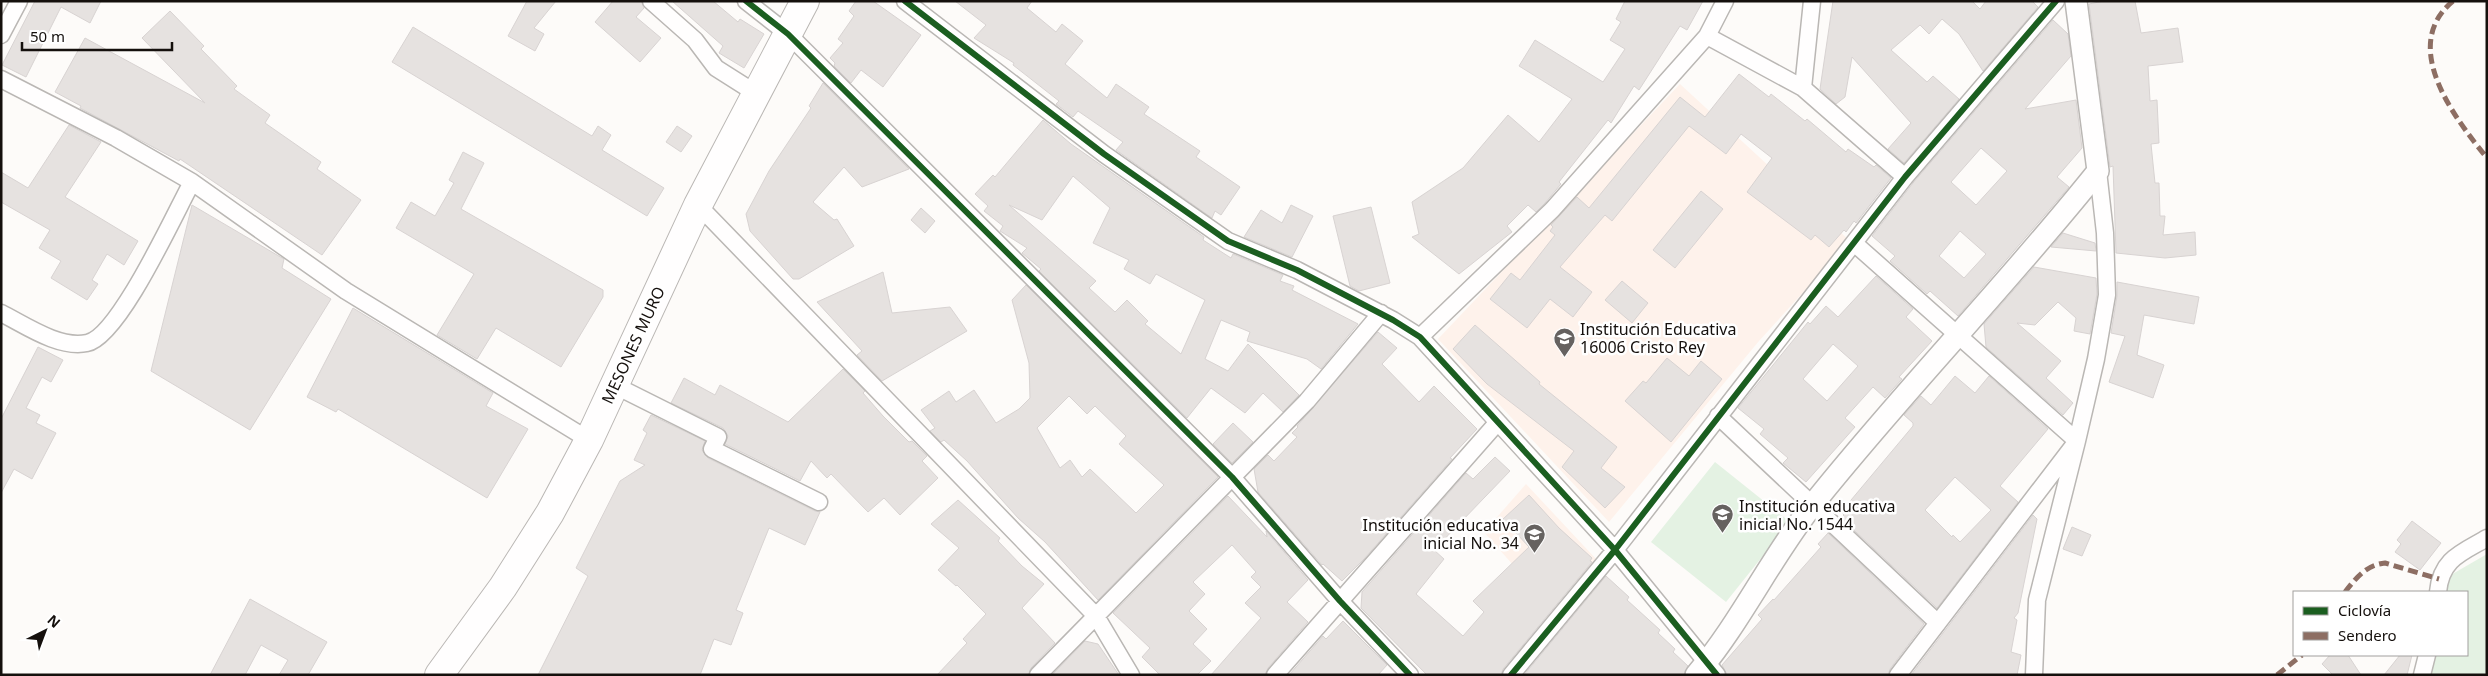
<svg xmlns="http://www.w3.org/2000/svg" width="2488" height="676" font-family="'Noto Sans',sans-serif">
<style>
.built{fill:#fef2eb}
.green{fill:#e4f2e3}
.building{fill:#e6e2e0;stroke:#d8d3d2;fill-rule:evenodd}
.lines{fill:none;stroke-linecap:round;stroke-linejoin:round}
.minor-casing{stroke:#bab7b4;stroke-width:19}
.tertiary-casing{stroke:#bab7b4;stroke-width:24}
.trunk-casing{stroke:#bab7b4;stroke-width:30}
.minor{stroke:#fffefe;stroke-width:16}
.tertiary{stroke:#fffefe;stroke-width:21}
.trunk{stroke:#fffefe;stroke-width:28}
.quiet{stroke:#8d6e63;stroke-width:5;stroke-dasharray:10 5;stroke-linecap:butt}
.cycleway-casing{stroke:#fff;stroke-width:9}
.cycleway{stroke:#1b5e20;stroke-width:6}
.labels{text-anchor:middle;stroke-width:5;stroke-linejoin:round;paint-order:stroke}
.poi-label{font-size:16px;fill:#15100d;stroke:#fff;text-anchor:start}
.street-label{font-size:16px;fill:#15100d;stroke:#fff}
</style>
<rect width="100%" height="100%" fill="#fdfbf9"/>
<path class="built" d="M1680 84 1850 241 1759 341 1609 522 1438 339Z
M1526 484 1597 560 1551 608 1484 532Z"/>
<path class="green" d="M1715 462 1790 522 1726 602 1651 542Z
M2487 554V675H2431L2435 655H2467V592H2446L2449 576Z"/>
<path class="building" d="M35 1H101L90 23 61 7 26 77 2 65Z
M527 1H556L534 28 544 34 535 51 508 36Z
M613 1H641L644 8 636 17 661 38 640 62 595 22Z
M672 1H713L738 22 740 19 764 34 744 68 719 53 723 46Z
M856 1H873L921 35 883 87 861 70 851 83 834 66 835 63 830 58 843 43 838 39 854 16 849 11Z
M955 1H1032L1027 8 1056 32 1062 24 1083 41 1065 64 1107 98 1116 84 1149 107 1144 114 1200 151 1196 157 1240 187 1221 215 1215 211 1212 218 1116 150 1123 142 1078 111 1073 117 1056 104 1059 101 1013 65 1014 63 974 38 986 25Z
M1625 1H1703L1687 30 1680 26 1639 90 1634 86 1611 123 1608 120 1559 182 1561 184 1545 203 1536 212 1528 205 1507 226 1512 232 1459 274 1412 237 1419 234 1412 202 1463 168 1508 115 1539 142 1572 99 1519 66 1535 40 1603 82 1625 49 1610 40 1621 22 1616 19Z
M1833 1H1972L1980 9 1986 1H2032L2038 7 1983 71 1959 34 1942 19 1929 34 1920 25 1891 50 1927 82 1933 76 1959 99 1904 163 1888 149 1911 123 1852 57 1845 97 1836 104 1820 89Z
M2104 1H2135L2141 33 2178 28 2183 62 2148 66 2150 101 2157 100 2159 143 2151 144 2155 183H2159L2160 216H2165L2163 235 2195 232 2196 255 2165 258 2116 253 2113 166 2110 167 2089 4Z
M170 11 204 46 201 49 237 86 234 89 270 115 265 123 321 162 317 169 361 200 322 255 180 159 179 161 80 108 81 106 55 92 85 38 205 103 142 38Z
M2053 20 2068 34 2071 56 2025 109 2076 100 2082 148 2057 177 2069 187 1958 316 1930 291 1927 294 1890 261 1895 256 1872 236 1913 183ZM1981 148 2007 171 1976 205 1951 182ZM1960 231 1986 254 1964 278 1939 256Z
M413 27 592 136 598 126 611 135 602 150 664 188 647 216 392 62Z
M1739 74 1769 97 1771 94 1805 121 1807 119 1846 152 1848 149 1874 167 1876 165 1891 178 1856 223 1854 221 1846 232 1844 230 1829 247 1815 235 1811 240 1747 192 1772 158 1741 134 1726 154 1689 126 1612 221 1605 215 1560 267 1592 292 1573 317 1550 299 1527 328 1490 299 1511 273 1520 280 1555 235 1550 231 1553 227 1551 225 1577 197 1589 208 1680 97 1705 117Z
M823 83 909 169 862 187 844 167 813 202 834 220 837 219 854 246 799 279H793L750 231 746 214 769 171 811 108 809 106Z
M1043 120 1071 144 1204 237 1203 240 1231 258 1233 254 1283 275 1280 281 1294 286 1292 290 1358 324 1321 369 1307 359 1247 341 1250 332 1221 320 1205 359 1228 371 1248 344 1299 395 1283 412 1263 393 1245 413 1211 388 1187 418 1039 271 1041 269 1022 253 1027 248 1000 231 1003 226 984 211 988 206 975 194 993 175 995 177ZM1073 176 1110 208 1093 243 1129 260 1124 269 1150 284 1156 274 1205 300 1181 354 1145 324 1148 321 1127 300 1115 312 1089 288 1096 281 1009 205 1042 220Z
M69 125 101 142 65 197 138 241 124 265 107 254 92 280 98 284 87 300 51 278 61 261 39 248 50 230 1 202V172L28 188Z
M677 126 692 136 681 152 666 142Z
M463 152 484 163 461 209 603 290V297L561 367 496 328 477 359 437 335 474 274 396 228 411 202 435 216 454 183 449 180Z
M1701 191 1723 209 1675 268 1653 250Z
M192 205 277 255 284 259 282 268 331 299 250 430 151 371Z
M1291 205 1313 216 1292 257 1244 237 1261 210 1282 223Z
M1371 207 1390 283 1359 291 1350 286 1333 216Z
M921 208 935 221 925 233 911 220Z
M2063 233 2095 243 2096 251 2051 247Z
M2034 267 2096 278 2097 294 2090 334 2074 331 2076 318 2058 302 2035 325 2017 323 2061 361 2046 378 2073 403 2063 415 1986 347 1984 324Z
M883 272 892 313 950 307 967 331 882 381 857 355 862 351 817 302Z
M1876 276 1913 309 1906 317 1932 341 1899 377 1902 379 1885 398 1873 387 1845 418 1855 427 1806 482 1783 463 1788 458 1760 434 1764 429 1738 408 1808 322 1810 324 1826 306 1838 317ZM1833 344 1858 366 1827 401 1803 379Z
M1622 281 1648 303 1632 323 1605 300Z
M2117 282 2199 297 2194 324 2144 315 2137 355 2164 365 2153 398 2109 382 2125 336 2111 333 2117 296Z
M1026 285 1218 477 1098 600 1045 542 1018 518 967 461 944 440 941 442 930 431 935 428 921 410 949 391 956 402 974 390 996 423 1019 409 1030 398 1029 363 1012 300ZM1069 396 1087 414 1095 406 1126 436 1119 444 1164 485 1136 513 1090 469 1082 477 1070 460 1060 468 1037 428Z
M353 308 493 393 486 406 528 429 487 498 338 409 336 412 307 397Z
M1475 325 1540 382 1539 384 1617 447 1601 468 1625 487 1605 508 1562 467 1574 451 1487 384 1453 349Z
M1378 332 1397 348 1382 364 1419 402 1434 386 1477 429 1450 458 1452 459 1364 559 1342 581 1323 564 1322 565 1258 492 1254 469 1268 455 1274 461 1297 437 1292 433 1298 427 1297 426Z
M38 347 63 360 51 382 42 377 26 408 40 415 36 423 56 433 32 479 14 469 1 493V419Z
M1667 358 1689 376 1701 361 1722 379 1671 442 1625 401 1643 381 1646 383Z
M843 369 865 391 863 393 883 416 909 442 912 441 927 456 922 461 938 478 900 515 884 498 868 512 831 474 827 478 811 461 800 481 725 444 728 436 723 428 671 403 684 378 715 395 720 385 788 422Z
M1955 376 1975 393 1989 376 2048 429 2000 486 2018 502 1937 608 1841 518 1844 515 1841 512 1913 426V423L1904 415 1921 396 1931 405ZM1955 477 1991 510 1960 542 1953 535 1952 537 1925 510Z
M651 415 705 441 702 450 708 458 815 511 820 512 805 545 769 528 736 610 743 613 731 645 714 639 700 675H538L588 576 576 568 620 481 645 465 634 460 647 433 643 430Z
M1233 423 1253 442 1232 463 1213 444Z
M1495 457 1510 471 1434 550 1444 559 1416 594 1463 636 1484 612 1473 601 1529 547 1503 519 1529 495 1559 528 1592 558 1590 561 1592 562 1503 669 1501 675H1427L1361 608 1362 592 1466 473 1473 479Z
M1228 496 1267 537 1266 531 1308 580 1287 602 1308 622 1268 668 1265 675H1211L1261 618 1245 603 1261 587 1251 577 1256 572 1232 545 1193 582 1205 594 1189 611 1207 629 1193 644 1211 661 1197 675H1160L1142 657 1150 648 1113 613Z
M958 500 1000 538 998 541 1022 566 1044 584 1022 608 1055 643 1031 668 1028 675H937L967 643 963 639 986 614 957 585 956 586 938 570 959 548 931 524Z
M2033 515 2037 519 2018 613 2014 618 2017 620 2011 652 2021 655 2017 675H1911Z
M2412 521 2441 543 2420 570 2395 552 2401 544 2397 540Z
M2072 527 2091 535 2082 556 2063 549Z
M1828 533 1924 624 1890 669 1888 675H1727L1722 665 1762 619 1758 615 1773 599 1774 600 1821 547 1818 544Z
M1606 576 1629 597 1627 600 1660 630 1658 633 1675 649 1673 652 1688 666 1684 675H1524Z
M250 599 327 642 308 675H279L288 660 261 645 245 675H210Z
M1343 621 1387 665 1378 675H1289L1323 636 1326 639Z
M1085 641 1098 644 1119 675H1052Z
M2330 655H2348L2361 675H2333L2322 664Z
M2400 655H2412L2407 675H2384Z"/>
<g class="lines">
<defs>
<path id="minor" d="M651 1 695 40 716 68 757 94
M746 1 788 34 1232 477 1340 601 1410 675
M905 1 1104 154 1228 241 1297 270 1393 320 1420 337 1615 550 1717 675
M1 35 19 1
M1707 36 1803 88 1905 177
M1 79 116 138 192 182 346 291 589 440
M1803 88 1812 1
M698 205 1096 616 1131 675
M1854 243 2077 441 1898 675
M1 313C25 325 59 349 87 343 119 337 175 213 192 182
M1420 337 1552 210 1707 36 1725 1
M614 385 718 437 712 449 819 502
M1718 416 1938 623
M2438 592C2441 559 2461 553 2487 538
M1038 675 1307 401 1381 313
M1275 675 1497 423
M1511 675 1615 550 1905 177 2056 1
M2034 675 2037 600 2077 441 2096 359 2107 295 2105 233 2098 171
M2422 675 2427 655"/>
<path id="tertiary" d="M1696 675C1741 622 1771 557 1814 503 1905 389 2007 285 2098 171L2076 1"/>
<path id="trunk" d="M439 675 503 587 550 513 589 440 698 205 805 1"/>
</defs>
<use href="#minor" class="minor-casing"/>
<use href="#tertiary" class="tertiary-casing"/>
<use href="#trunk" class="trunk-casing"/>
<use href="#minor" class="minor"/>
<use href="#tertiary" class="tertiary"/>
<use href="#trunk" class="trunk"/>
<path class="quiet" d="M2453 1C2399 46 2454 117 2487 158
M2345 592C2356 578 2366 565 2385 563L2439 579
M2277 675 2302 655"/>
<defs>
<path id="cycleway" d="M746 1 788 34 1232 477 1340 601 1410 675
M905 1 1104 154 1228 241 1297 270 1393 320 1420 337 1615 550 1717 675
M1511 675 1615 550 1905 177 2056 1"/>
</defs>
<use href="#cycleway" class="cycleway-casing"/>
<use href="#cycleway" class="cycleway"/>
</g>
<defs>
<symbol id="school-pin" viewBox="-11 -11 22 30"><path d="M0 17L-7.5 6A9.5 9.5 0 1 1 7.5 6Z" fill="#666260" stroke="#fff"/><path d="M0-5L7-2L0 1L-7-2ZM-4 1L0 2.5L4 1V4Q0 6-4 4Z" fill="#fff"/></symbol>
</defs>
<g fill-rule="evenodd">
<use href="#school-pin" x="1552" y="326" width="25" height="34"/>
<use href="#school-pin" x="1710" y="502" width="25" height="34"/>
<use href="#school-pin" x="1522" y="522" width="25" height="34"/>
</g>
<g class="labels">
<g class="poi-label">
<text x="1580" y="335">Institución Educativa<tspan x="1580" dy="18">16006 Cristo Rey</tspan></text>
<text x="1739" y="512">Institución educativa<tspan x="1739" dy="18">inicial No. 1544</tspan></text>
<text x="1519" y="531" text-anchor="end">Institución educativa<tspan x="1519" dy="18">inicial No. 34</tspan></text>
</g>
<g class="street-label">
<text transform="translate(633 345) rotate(-65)" y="6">MESONES MURO</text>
</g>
</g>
<rect width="2488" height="676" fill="none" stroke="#15100d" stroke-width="5"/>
<rect x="2293" y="591" width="175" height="65" fill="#ffffff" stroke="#a19f9e"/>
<rect x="2303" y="607" width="25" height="8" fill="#1b5e20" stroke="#a19f9e"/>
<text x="2338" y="616" font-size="15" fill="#15100d">Ciclovía</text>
<rect x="2303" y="632" width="25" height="8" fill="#8d6e63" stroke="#a19f9e"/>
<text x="2338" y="641" font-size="15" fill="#15100d">Sendero</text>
<g transform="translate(45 631) rotate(42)" stroke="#ffffff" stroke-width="4" paint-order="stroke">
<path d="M0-4L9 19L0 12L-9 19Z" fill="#15100d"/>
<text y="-8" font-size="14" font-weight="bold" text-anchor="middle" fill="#15100d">N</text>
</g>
<path d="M22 42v8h150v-8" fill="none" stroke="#15100d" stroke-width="2.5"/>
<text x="30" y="42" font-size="15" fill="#15100d" stroke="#ffffff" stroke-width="4" paint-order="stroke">50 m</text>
</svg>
